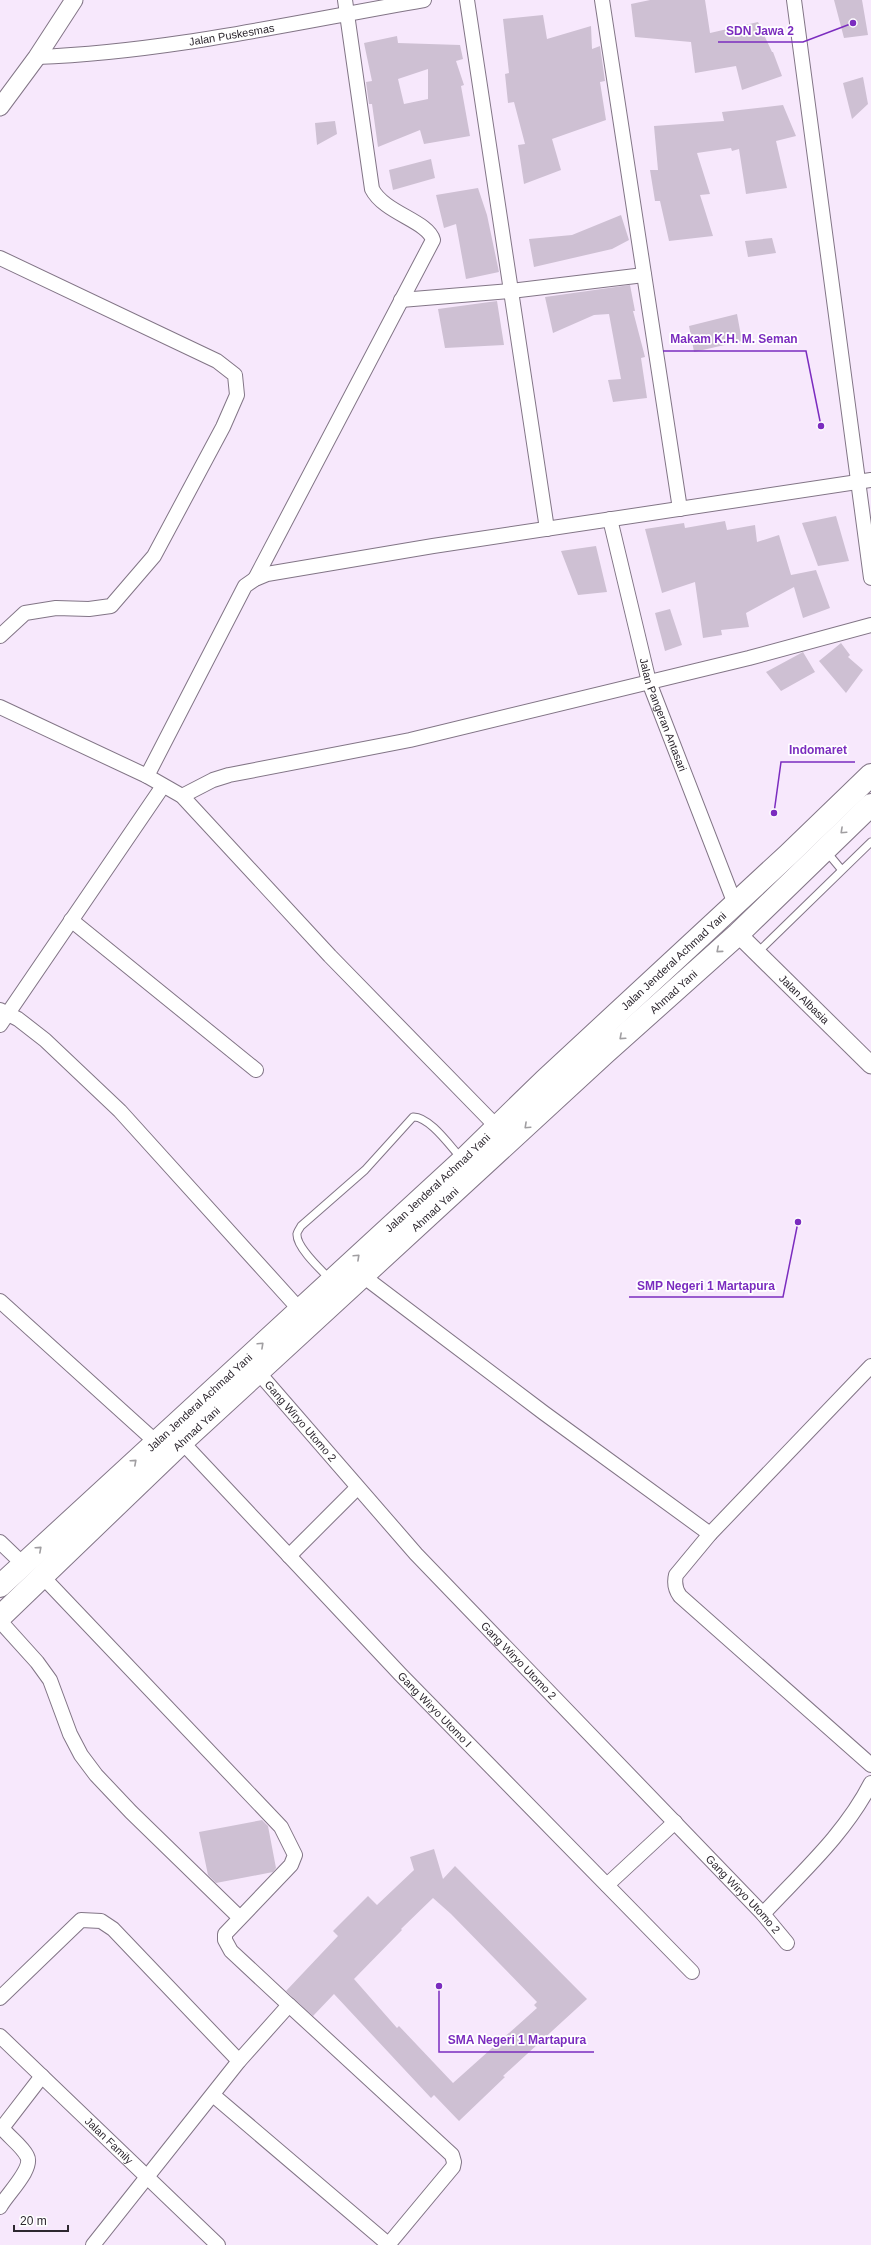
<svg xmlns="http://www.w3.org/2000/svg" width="871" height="2245" font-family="Arial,sans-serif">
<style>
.building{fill:#cec0d3;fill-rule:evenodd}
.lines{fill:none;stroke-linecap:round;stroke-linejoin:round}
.service-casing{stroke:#827586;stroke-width:9}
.minor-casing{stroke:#827586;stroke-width:16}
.tertiary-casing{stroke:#827586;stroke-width:19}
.trunk-casing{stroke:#827586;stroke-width:24}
.service{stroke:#fff;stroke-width:7}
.minor{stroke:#fff;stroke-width:14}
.tertiary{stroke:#fff;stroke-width:17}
.trunk{stroke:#fff;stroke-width:22}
.oneway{stroke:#a09ea1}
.labels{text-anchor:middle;stroke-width:3.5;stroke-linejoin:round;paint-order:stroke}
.street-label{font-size:11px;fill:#2d272f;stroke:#fff}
.leader{fill:none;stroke:#7b2cbf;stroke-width:1.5}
.callout-dot{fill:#7b2cbf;stroke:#fff;stroke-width:1.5}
.callout-label{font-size:12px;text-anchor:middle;font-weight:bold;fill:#7b2cbf;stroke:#fff;stroke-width:3.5;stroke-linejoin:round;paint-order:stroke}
</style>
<rect width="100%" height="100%" fill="#f7e8fc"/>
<path class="building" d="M650 0H705L710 33 758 22 772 52H773L782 76 742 90 736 66 695 73 691 42 635 37 631 4Z
M834 0H862L868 35 844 38Z
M543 15 547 39 591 26 592 49 600 46 605 81 600 82 606 120 552 139 561 170 524 184 518 145 525 144 514 102 508 103 505 74 509 73 503 19Z
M397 36 398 43 460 45 463 59 456 61 464 85 461 86 470 136 424 144 420 130 378 147 372 104H369L366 82 372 81 364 43ZM428 69V99L404 104 398 79Z
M863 77 868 104 852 119 843 83Z
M783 105 796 136 776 141 787 188 746 194 739 149 732 151 731 148 697 153 710 194 700 195 713 236 669 241 660 201H655L650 170H658L654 126 724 121 722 112Z
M335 121 337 134 317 145 315 123Z
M431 159 435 178 393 190 389 170Z
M478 188 487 215 499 272 466 279 456 224 444 228 436 195Z
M621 215 629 240 612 249 534 267 529 239 572 235Z
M772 238 776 253 748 257 745 241Z
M630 285 635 311H633L645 357 641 358 647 398 613 402 608 380 621 379 609 314 594 315 553 333 545 297Z
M497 301 504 345 445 348 438 309Z
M737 314 742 341 694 352 689 326Z
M836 516 849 561 818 566 802 523Z
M725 521 727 530 755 525 757 542 779 535 791 575 816 570 830 608 803 618 794 587 746 613 749 627 721 630 722 635 703 638 695 582 662 593 645 529 684 523 685 528Z
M596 546 607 592 578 595 561 551Z
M670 609 682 645 665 651 655 613Z
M841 643 850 655 848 657 863 670 846 693 819 661Z
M803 652 815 672 781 691 766 672Z
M262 1820 268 1826 276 1868 273 1872 216 1883 208 1875 199 1832Z
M434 1849 443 1879 455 1866 587 1999 503 2076 505 2077 459 2121 434 2095 431 2098 334 1994 313 2016 286 1991 338 1936 333 1931 368 1896 377 1905 414 1870 410 1857ZM433 1898 451 1914 537 2002 534 2005 537 2008 453 2083 399 2026 397 2028 354 1979 402 1930 401 1929Z"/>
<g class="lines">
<defs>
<path id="service" d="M826 851 841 869
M758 952 871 842
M330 1279C321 1270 296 1247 297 1234 297 1232 300 1228 301 1226L365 1170 413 1117C429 1116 450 1146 461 1158"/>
<g id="minor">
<path d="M467 0 547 529"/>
<path d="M602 0 680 509"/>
<path d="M794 0 871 578"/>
<path id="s1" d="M37 57C168 52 296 22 424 0"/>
<path d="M0 258 217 361 235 375 237 395 223 427 154 556 111 606 89 609 56 608 25 613 0 636"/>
<path d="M401 300 511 291 644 275"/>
<path id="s2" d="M610 519 649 682 735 904"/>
<path d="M255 579 433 240C428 221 384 213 372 189L345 0"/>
<path d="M0 707 147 776 182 796 330 956 497 1127"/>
<path d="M147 776 245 586 255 579 267 574 433 546 871 480"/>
<path d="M182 796 213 780 229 775 410 740 749 658 871 625"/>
<path d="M71 920 256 1070"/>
<path d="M0 1010 18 1019 45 1040 120 1111 300 1310"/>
<path d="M0 1025 163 786"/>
<path d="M363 1276 544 1413 710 1534"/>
<path d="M0 1301 156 1442"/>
<path d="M871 1366 710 1534 676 1575C674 1583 675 1589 680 1596L871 1765"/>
<path id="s3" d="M258 1372 416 1554 763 1914 787 1943"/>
<path id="s4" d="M182 1442 401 1675 692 1972"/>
<path d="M0 1542 23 1564"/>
<path d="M289 1556 357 1488"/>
<path d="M43 1577 281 1827 295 1855 291 1865 225 1934V1940L231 1951 289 2005 239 2061 93 2245"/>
<path d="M0 1621 37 1662 50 1680 70 1734 81 1755 96 1775 131 1812 239 1917"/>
<path d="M607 1885 675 1822"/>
<path d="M763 1914C802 1872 845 1834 871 1783"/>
<path d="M0 1998 81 1920 101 1921 113 1929 239 2061"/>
<path d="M289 2005 452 2155 454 2162 453 2167 388 2245"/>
<path id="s5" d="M0 2036 218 2245"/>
<path d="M213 2095 388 2244"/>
<path d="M0 2207C6 2195 34 2169 27 2156 22 2146 9 2137 2 2128L42 2076"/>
</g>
<g id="tertiary">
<path d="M0 107 37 57 74 0"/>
<path id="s6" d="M738 934 871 1065"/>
</g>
<g id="trunk">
<path id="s7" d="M0 1586 463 1160 544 1081 788 855 871 775"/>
<path id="s8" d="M0 1617 182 1442 605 1053 738 934 871 805"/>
</g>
</defs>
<use href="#service" class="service-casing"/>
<use href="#minor" class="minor-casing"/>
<use href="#tertiary" class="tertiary-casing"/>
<use href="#trunk" class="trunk-casing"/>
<use href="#service" class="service"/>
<use href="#minor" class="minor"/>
<use href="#tertiary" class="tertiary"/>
<use href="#trunk" class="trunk"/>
</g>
<defs><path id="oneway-chevron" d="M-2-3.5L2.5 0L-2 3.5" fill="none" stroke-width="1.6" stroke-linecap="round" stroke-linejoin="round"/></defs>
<g class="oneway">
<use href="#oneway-chevron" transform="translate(843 831) rotate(137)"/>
<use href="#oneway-chevron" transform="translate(719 950) rotate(139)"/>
<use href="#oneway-chevron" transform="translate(622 1037) rotate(138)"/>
<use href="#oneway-chevron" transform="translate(527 1126) rotate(137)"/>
<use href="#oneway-chevron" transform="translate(357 1257) rotate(-43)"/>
<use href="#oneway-chevron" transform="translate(261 1345) rotate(-43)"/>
<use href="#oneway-chevron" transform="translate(134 1462) rotate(-42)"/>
<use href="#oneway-chevron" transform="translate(39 1549) rotate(-42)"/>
</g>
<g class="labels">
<g class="street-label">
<text dy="4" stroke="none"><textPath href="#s1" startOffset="196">Jalan Puskesmas</textPath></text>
<text dy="4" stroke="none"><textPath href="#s2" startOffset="203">Jalan Pangeran Antasari</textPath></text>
<text dy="4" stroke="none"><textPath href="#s7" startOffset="919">Jalan Jenderal Achmad Yani</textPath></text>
<text dy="4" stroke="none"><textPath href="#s8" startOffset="919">Ahmad Yani</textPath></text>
<text dy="4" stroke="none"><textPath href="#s6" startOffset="93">Jalan Albasia</textPath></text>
<text dy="4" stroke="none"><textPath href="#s7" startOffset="595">Jalan Jenderal Achmad Yani</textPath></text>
<text dy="4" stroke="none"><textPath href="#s8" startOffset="596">Ahmad Yani</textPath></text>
<text dy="4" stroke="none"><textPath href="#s7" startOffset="271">Jalan Jenderal Achmad Yani</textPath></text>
<text dy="4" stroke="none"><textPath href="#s3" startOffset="65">Gang Wiryo Utomo 2</textPath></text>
<text dy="4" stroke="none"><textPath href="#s8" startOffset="272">Ahmad Yani</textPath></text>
<text dy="4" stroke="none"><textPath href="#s3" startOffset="389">Gang Wiryo Utomo 2</textPath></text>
<text dy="4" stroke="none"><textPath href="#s4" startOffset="368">Gang Wiryo Utomo I</textPath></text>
<text dy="4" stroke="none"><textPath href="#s3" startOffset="713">Gang Wiryo Utomo 2</textPath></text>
<text dy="4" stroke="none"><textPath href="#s5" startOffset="151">Jalan Family</textPath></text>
</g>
</g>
<path class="leader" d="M853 23L803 42H718M821 426L806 351H663M774 813L781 762H855M798 1222L783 1297H629M439 1986L439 2052H594"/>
<g class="callout-dot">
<circle cx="853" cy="23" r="4"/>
<circle cx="821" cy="426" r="4"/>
<circle cx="774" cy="813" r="4"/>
<circle cx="798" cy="1222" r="4"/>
<circle cx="439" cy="1986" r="4"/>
</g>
<g class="callout-label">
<text x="760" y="35">SDN Jawa 2</text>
<text x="734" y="343">Makam K.H. M. Seman</text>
<text x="818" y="754">Indomaret</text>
<text x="706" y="1290">SMP Negeri 1 Martapura</text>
<text x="517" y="2044">SMA Negeri 1 Martapura</text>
</g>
<path d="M14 2225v6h54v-6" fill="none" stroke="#2d272f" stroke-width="2"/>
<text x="20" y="2225" font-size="12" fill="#2d272f" stroke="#ffffff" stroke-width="3" paint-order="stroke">20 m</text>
</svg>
